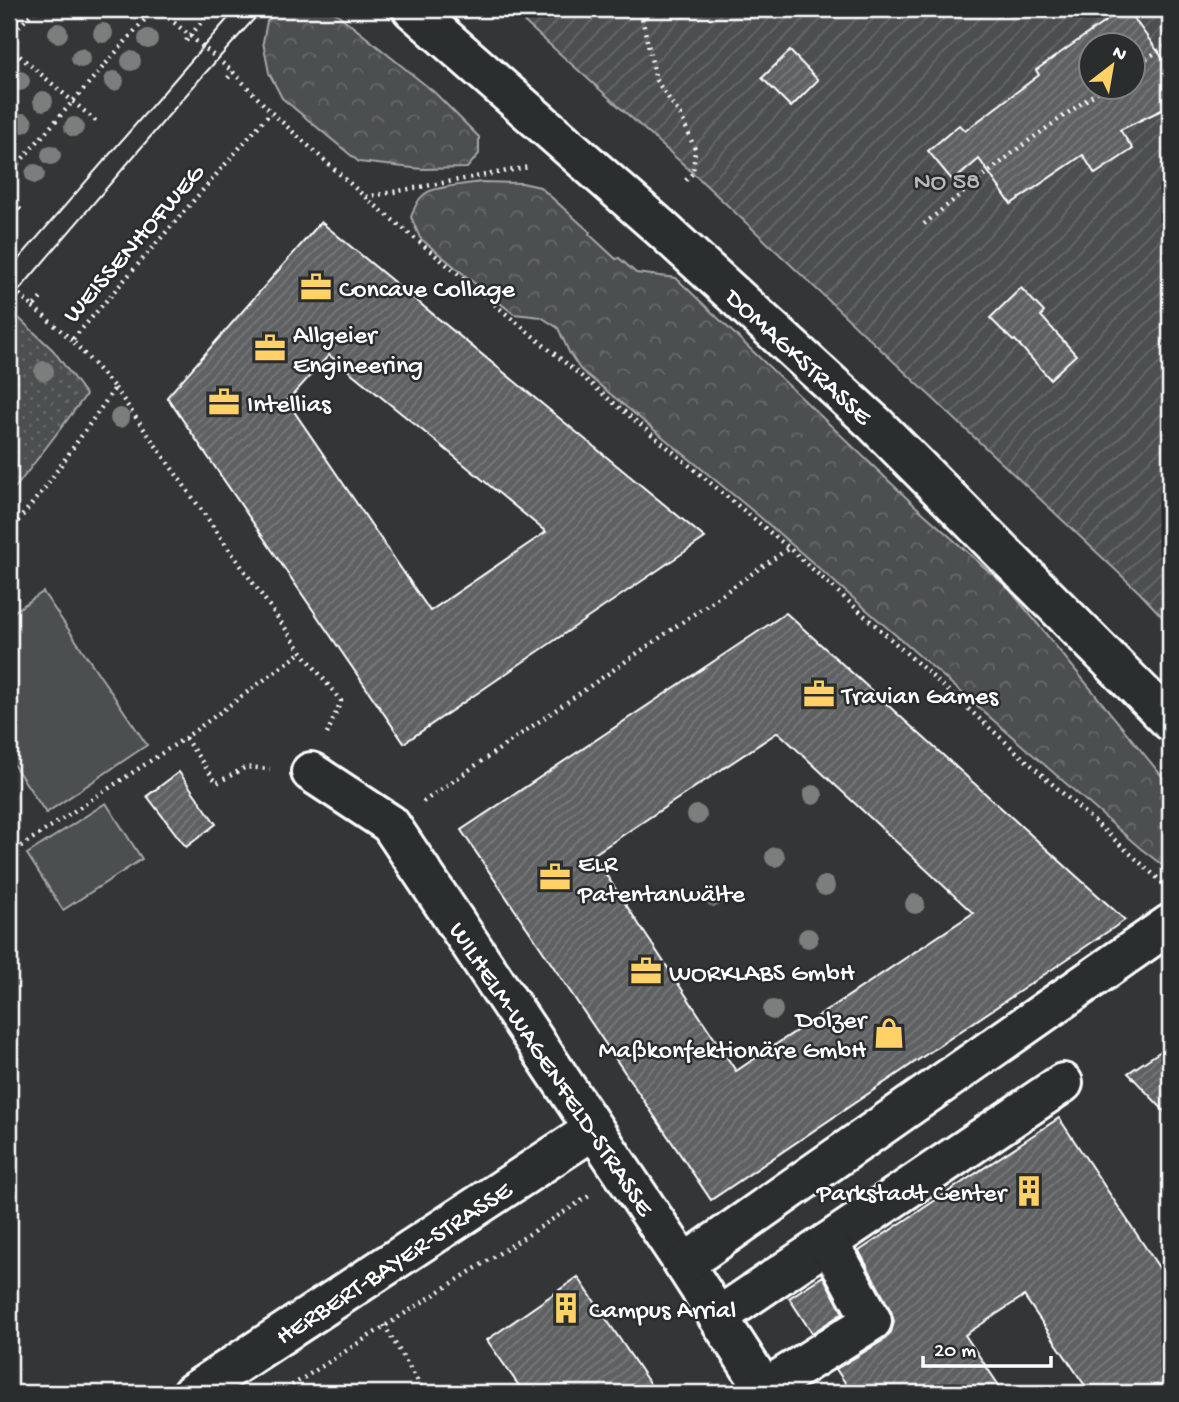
<svg xmlns="http://www.w3.org/2000/svg" width="1179" height="1402" font-family="'Gochi Hand',sans-serif">
<style>
.grass{fill:url(#grass-dots);stroke:#a6a7a8;stroke-width:2}
.forest{fill:url(#forest-crowns);stroke:#a6a7a8;stroke-width:2}
.park{fill:#4c4f50;stroke:#a6a7a8;stroke-width:2}
.garden{fill:url(#garden-furrows);stroke:#a6a7a8;stroke-width:2;fill-rule:evenodd}
.building{fill:url(#building-hatch);stroke:#fff;stroke-width:2;fill-rule:evenodd}
.lines{fill:none;stroke-linecap:round;stroke-linejoin:round}
.minor-casing{stroke:#fff;stroke-width:44}
.path{stroke:#fff;stroke-width:4.5;stroke-dasharray:2 5;stroke-linecap:butt}
.minor{stroke:#2a2d2e;stroke-width:38}
.tram{stroke:#fff;stroke-width:2}
.tree{fill:#7c7e7e}
.labels{text-anchor:middle;stroke-width:5;stroke-linejoin:round;paint-order:stroke}
.park-label{font-size:26px;fill:#b7b9b9;stroke:#2a2d2e}
.street-label{font-size:26px;fill:#fff;stroke:#2a2d2e}
.poi-label{font-size:26px;fill:#fff;stroke:#2a2d2e;text-anchor:start}
</style>
<defs>
<pattern id="grass-dots" width="8" height="8" patternUnits="userSpaceOnUse" patternTransform="scale(1.75)"><rect width="8" height="8" fill="#4c4f50"/><path d="M2 2h.1M6 6h.1" fill="none" stroke="#67696a" stroke-width="1.8" stroke-linecap="round"/></pattern>
<pattern id="forest-crowns" width="20" height="18" patternUnits="userSpaceOnUse" patternTransform="scale(1.75)"><rect width="20" height="18" fill="#4c4f50"/><path d="M2 6a3 3 0 1 1 6 0M12 15a3 3 0 1 1 6 0" fill="none" stroke="#67696a"/></pattern>
<pattern id="garden-furrows" width="10" height="10" patternUnits="userSpaceOnUse" patternTransform="scale(1.75)"><rect width="10" height="10" fill="#4c4f50"/><path d="M-1 1l2-2M0 10L10 0M9 11l2-2" fill="none" stroke="#67696a"/></pattern>
<pattern id="building-hatch" width="6" height="6" patternUnits="userSpaceOnUse" patternTransform="scale(1.75)"><rect width="6" height="6" fill="#5f6162"/><path d="M-1 1l2-2M0 6l6-6M5 7l2-2" fill="none" stroke="#77797a"/></pattern>
</defs>
<rect width="100%" height="100%" fill="#333536"/>
<filter id="ink" filterUnits="userSpaceOnUse"><feTurbulence type="fractalNoise" baseFrequency=".0143" numOctaves="2"/><feDisplacementMap in="SourceGraphic" scale="14" xChannelSelector="R" yChannelSelector="G"/><feConvolveMatrix kernelMatrix="1 2 1 2 8 2 1 2 1" color-interpolation-filters="sRGB"/></filter>
<g filter="url(#ink)">
<path class="grass" d="M9 309 53 350 86 395 16 487 9 489Z"/>
<path class="forest" d="M279 9H324L336 13 434 92 479 137V154L467 168 422 169 359 162 282 98 269 73 263 42 267 21Z
M481 182 522 183 540 187 590 232 589 234 616 259 619 258 636 273 676 278 912 503 1010 590 1170 786V871L1140 848 759 516 580 369 569 352 558 328 541 317 514 314 473 282 420 238 411 217C414 209 418 198 426 193 434 187 469 184 481 182Z"/>
<path class="park" d="M43 592 147 745 46 813 9 758V615Z
M106 803 142 859 63 910 27 854Z"/>
<path class="garden" d="M510 9H1170V625L1139 592 693 173ZM1092 46H1134V88H1092Z"/>
<path class="building" d="M1123 9H1127L1164 60 1170 74V106L1120 130 1133 149 1095 174 1083 155 1011 204 979 159 953 181 928 151 959 125 965 131 1039 75 1036 70ZM1091 46H1133V88H1091Z
M790 51 818 80 791 107 762 78Z
M321 222 705 538 404 743 167 397ZM329 355 438 443 546 532 430 611 287 401Z
M1021 288 1044 312 1041 316 1076 355 1050 379 1015 340 1013 341 990 318Z
M786 613 1125 920 711 1200 461 830ZM778 732 973 913 736 1071 593 855Z
M179 772 216 824 186 847 147 796Z
M1170 1045V1117L1128 1073Z
M1059 1118 1170 1284V1393H1090L1024 1296 965 1335 1004 1393H852L836 1369 884 1340 891 1332 894 1322 891 1311 859 1251Z
M823 1276 843 1313 812 1333 789 1298Z
M578 1277 656 1393H524L487 1340Z"/>
<g class="lines">
<defs>
<g id="minor">
<path id="s1" d="M412 9 662 229 875 424 1170 721"/>
<path id="s2" d="M311 772 390 824 684 1264 767 1393"/>
<path d="M684 1264 1170 924"/>
<path d="M718 1317 1063 1083"/>
<path d="M764 1389 872 1321 841 1264 827 1243"/>
<path id="s3" d="M192 1393 593 1130"/>
</g>
</defs>
<use href="#minor" class="minor-casing"/>
<path class="path" d="M158 9 233 72 271 112 365 197 789 548 1164 884
M652 9 642 18 656 80 681 116 695 149 693 173 683 183
M9 37 36 9
M186 41 212 9
M9 47 97 122
M1134 66 1170 44
M228 78 233 72
M9 174 154 9
M366 197 529 167
M9 199 21 210
M924 224 1020 147 1103 88
M9 285 33 307 43 296
M33 307 72 340
M115 388 302 652 341 701 327 734
M9 532 44 489 115 388 72 340 270 113
M185 738 217 783 246 767 270 769
M423 802 789 548
M9 854 185 738 302 652
M9 880 15 892 9 897
M384 1325 425 1393
M280 1393 589 1196"/>
<use href="#minor" class="minor"/>
<path class="tram" d="M9 270 236 9
M9 302 199 80 263 9"/>
</g>
<g class="tree">
<circle cx="58" cy="33" r="10"/>
<circle cx="103" cy="33" r="10"/>
<circle cx="148" cy="39" r="10"/>
<circle cx="81" cy="58" r="10"/>
<circle cx="131" cy="61" r="10"/>
<circle cx="20" cy="81" r="10"/>
<circle cx="114" cy="81" r="10"/>
<circle cx="43" cy="101" r="10"/>
<circle cx="23" cy="123" r="10"/>
<circle cx="74" cy="127" r="10"/>
<circle cx="51" cy="155" r="10"/>
<circle cx="35" cy="174" r="10"/>
<circle cx="44" cy="371" r="10"/>
<circle cx="120" cy="418" r="10"/>
<circle cx="813" cy="795" r="10"/>
<circle cx="697" cy="815" r="10"/>
<circle cx="775" cy="857" r="10"/>
<circle cx="825" cy="886" r="10"/>
<circle cx="714" cy="897" r="10"/>
<circle cx="915" cy="904" r="10"/>
<circle cx="808" cy="938" r="10"/>
<circle cx="773" cy="1010" r="10"/>
</g>
</g>
<defs>
<symbol id="office-bare" viewBox="-9 -9 18 18"><path d="M-6-3h4V-5.5h4V-3h4V5H-6ZM-1-4.5V-3h2v-1.5ZM-6 0V1H6V0Z" fill="#ffd166" stroke="#2a2d2e" stroke-width="2.5" paint-order="stroke"/></symbol>
<symbol id="shop-bare" viewBox="-9 -9 18 18"><path d="M-5-2.5h2.3a2.7 3.5 0 0 1 5.4 0H5L5.5 6h-11ZM-1.5-2.5h3a1.5 2.3 0 0 0-3 0Z" fill="#ffd166" stroke="#2a2d2e" stroke-width="2.5" paint-order="stroke"/></symbol>
<symbol id="building-bare" viewBox="-9 -9 18 18"><path d="M-4-6H4V6H1V3H-1V6H-4ZM-2.5-4.3h1.7v1.8h-1.7ZM.8-4.3h1.7v1.8H.8ZM-2.5-1h1.7V.8h-1.7ZM.8-1h1.7V.8H.8Z" fill="#ffd166" stroke="#2a2d2e" stroke-width="2.5" paint-order="stroke"/></symbol>
</defs>
<g fill-rule="evenodd">
<use href="#office-bare" x="294" y="265" width="44" height="44"/>
<use href="#office-bare" x="248" y="326" width="44" height="44"/>
<use href="#office-bare" x="202" y="380" width="44" height="44"/>
<use href="#office-bare" x="797" y="672" width="44" height="44"/>
<use href="#office-bare" x="533" y="855" width="44" height="44"/>
<use href="#office-bare" x="624" y="949" width="44" height="44"/>
<use href="#shop-bare" x="867" y="1011" width="44" height="44"/>
<use href="#building-bare" x="1007" y="1169" width="44" height="44"/>
<use href="#building-bare" x="544" y="1286" width="44" height="44"/>
</g>
<g class="labels">
<g class="park-label">
<text x="947" y="188">NO 58</text>
</g>
<g class="street-label">
<text transform="translate(132 242) rotate(-49)" y="9">WEISSENHOFWEG</text>
<text dy="9" stroke="none"><textPath href="#s1" startOffset="520">DOMAGKSTRASSE</textPath></text>
<text dy="9" stroke="none"><textPath href="#s2" startOffset="388">WILHELM-WAGENFELD-STRASSE</textPath></text>
<text dy="9" stroke="none"><textPath href="#s3" startOffset="240">HERBERT-BAYER-STRASSE</textPath></text>
</g>
<g class="poi-label">
<text x="339" y="296">Concave Collage</text>
<text x="293" y="342">Allgeier<tspan x="293" dy="30">Engineering</tspan></text>
<text x="247" y="411">Intellias</text>
<text x="842" y="703">Travian Games</text>
<text x="578" y="871">ELR<tspan x="578" dy="30">Patentanwälte</tspan></text>
<text x="669" y="980">WORKLABS GmbH</text>
<text x="866" y="1027" text-anchor="end">Dolzer<tspan x="866" dy="30">Maßkonfektionäre GmbH</tspan></text>
<text x="1006" y="1200" text-anchor="end">Parkstadt Center</text>
<text x="589" y="1317">Campus Arrial</text>
</g>
</g>
<rect width="1179" height="1402" fill="none" stroke="#2a2d2e" stroke-width="35"/>
<rect x="18" y="18" width="1144" height="1367" fill="none" stroke="#fff" stroke-width="2.5" filter="url(#ink)"/>
<g transform="translate(1112 66) rotate(31)"><circle r="33" fill="#2a2d2e" stroke="#7f8182" stroke-width="2"/>
<path d="M0-5L12 26L0 18L-12 26Z" fill="#ffd166"/>
<text y="-10" font-size="19" font-weight="bold" text-anchor="middle" fill="#ffffff">N</text>
</g>
<path d="M923 1356v10h128v-10" fill="none" stroke="#ffffff" stroke-width="3.5"/>
<text x="934" y="1356" font-size="21" fill="#ffffff" stroke="#2a2d2e" stroke-width="5" paint-order="stroke">20 m</text>
</svg>
